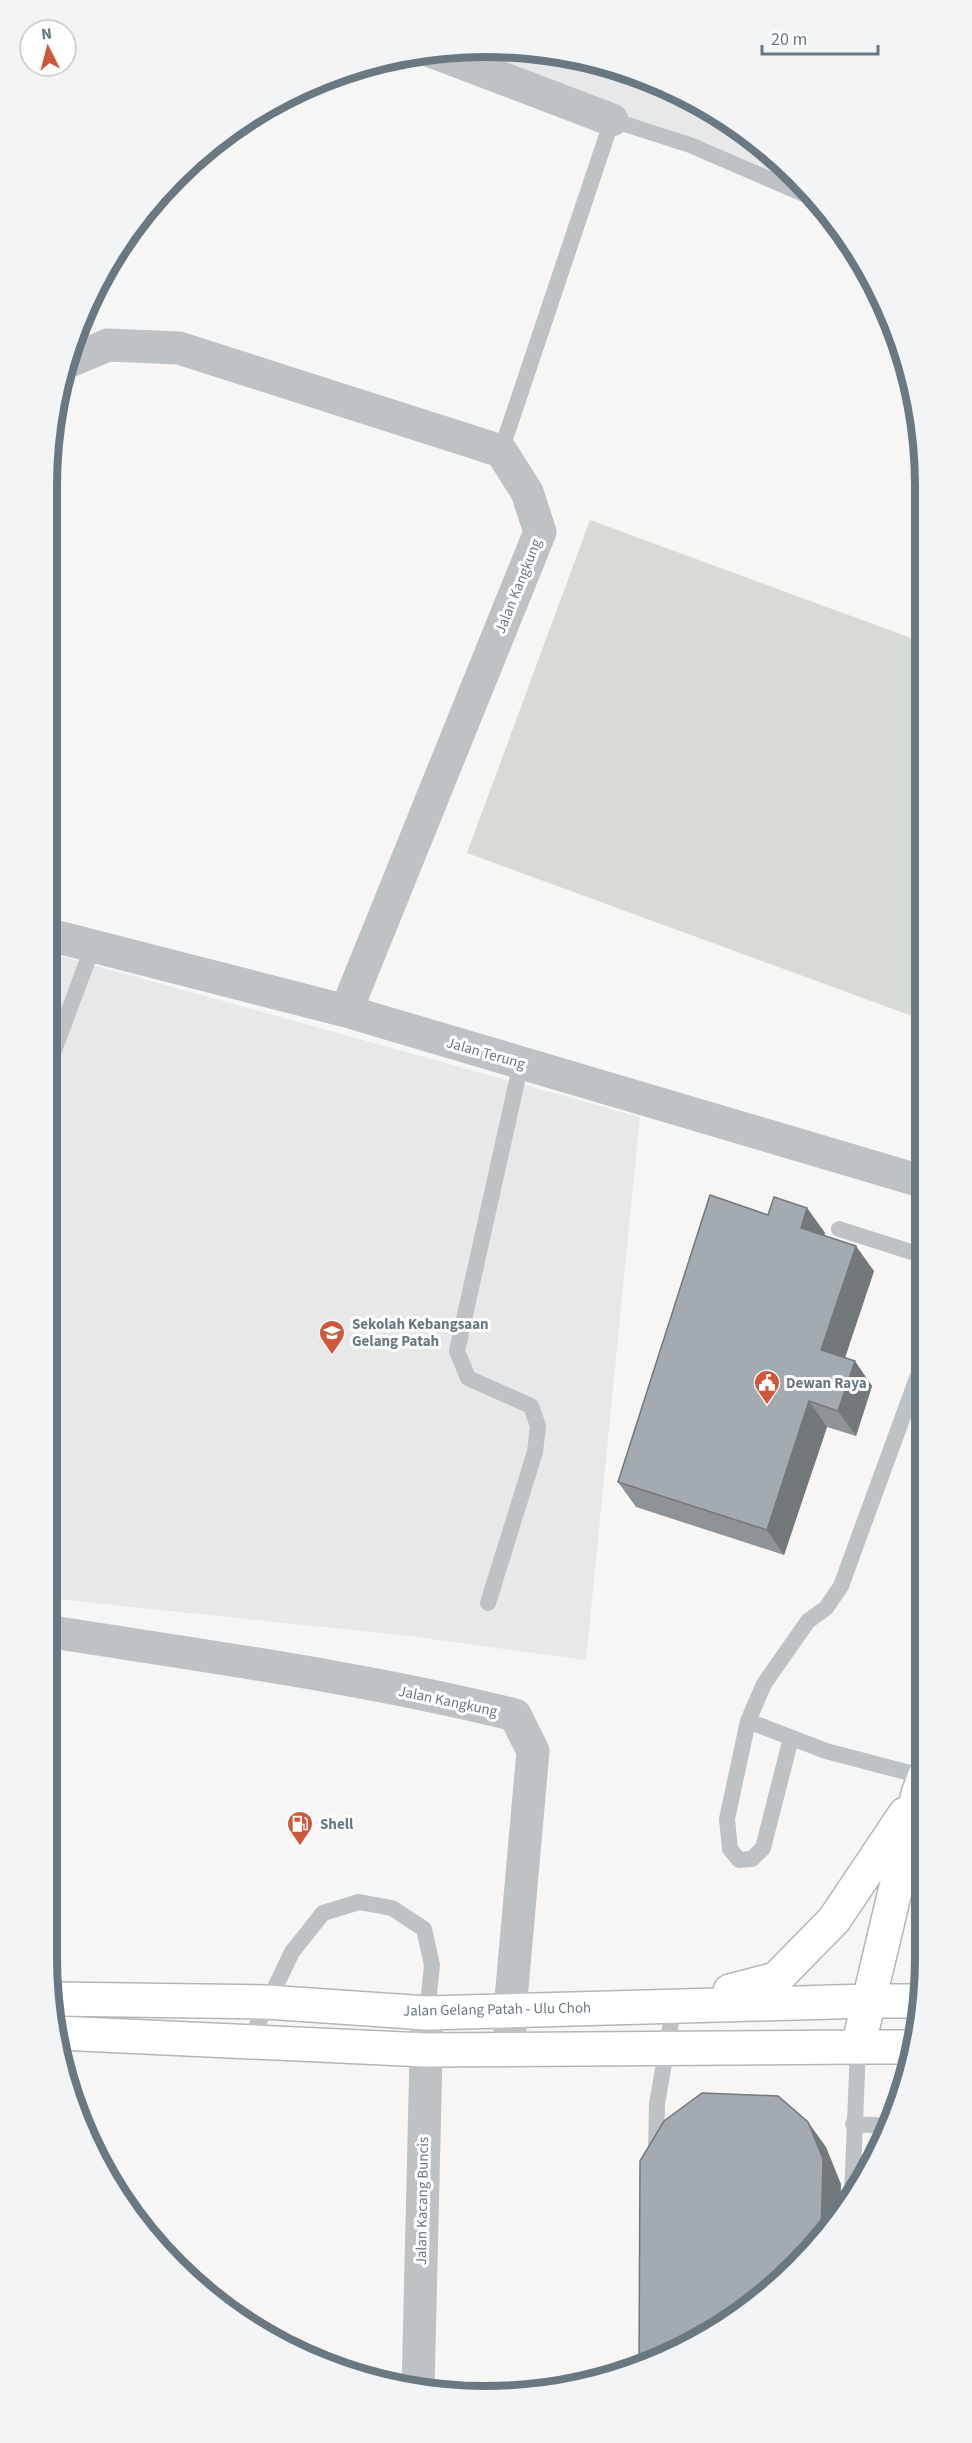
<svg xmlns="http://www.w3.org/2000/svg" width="972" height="2443" font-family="'Source Sans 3',sans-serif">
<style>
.built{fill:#e7e8e7}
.green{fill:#d7dbd4}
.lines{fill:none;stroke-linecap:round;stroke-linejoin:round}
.secondary-casing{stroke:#b1b6b9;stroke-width:36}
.primary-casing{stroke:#b2b6b9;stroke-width:36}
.lane{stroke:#bec2c5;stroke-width:16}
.street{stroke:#bec2c5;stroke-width:33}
.secondary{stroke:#fff;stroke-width:33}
.primary{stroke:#fff;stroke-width:33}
.wall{fill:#8d9397}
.shaded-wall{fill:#73787b}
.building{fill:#a4abb0;stroke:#73787b;stroke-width:1.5}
.labels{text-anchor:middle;stroke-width:6;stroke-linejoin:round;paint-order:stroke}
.street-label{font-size:15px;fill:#697881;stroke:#fff}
.poi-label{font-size:15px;font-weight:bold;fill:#697881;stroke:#fff;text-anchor:start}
.rim{fill:none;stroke:#697881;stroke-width:8}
</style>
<rect width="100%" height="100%" fill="#f7f6f4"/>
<path class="built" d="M515 47 600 62 730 120 817 196 434 50Z
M46 952 640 1117 586 1660 409 1636 47 1598Z"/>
<path class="green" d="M590 520 922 642 923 1020 467 853Z"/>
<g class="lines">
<defs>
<path id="secondary" d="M869 2001H920
M858 2047H914"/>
<path id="primary" d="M730 1991 776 1979 834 1920 905 1814
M53 1999 266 2002 427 2013 869 2001
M59 2033 426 2050 858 2047 918 1794 925 1775"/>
</defs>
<use href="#secondary" class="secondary-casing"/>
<use href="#primary" class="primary-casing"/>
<path class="lane" d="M501 451 612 120 690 145 820 201
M46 1072 93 946
M839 1229 924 1256
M488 1603 535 1452 538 1426 531 1406 468 1378 457 1351 521 1063
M748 1721 764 1684 808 1621 826 1608 841 1586 924 1359
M791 1738 763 1848 752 1859 739 1860 730 1849 727 1819 748 1721 826 1751 925 1777
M249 2042 292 1952 323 1913 359 1902 392 1908 424 1929 432 1965 427 2013
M853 2124 890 2126
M656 2153 657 2104 674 2005
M852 2197 858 2047"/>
<path class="street" d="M428 50 612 120
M65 363 108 345 179 348 501 451 527 492 540 532 346 1011
M46 934 346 1011 924 1182
M46 1631C203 1656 362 1677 515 1715L533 1751 510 2010V2049
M418 2390 427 2013"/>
<use href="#secondary" class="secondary"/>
<use href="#primary" class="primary"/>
</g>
<path class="wall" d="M807 1208 825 1233 824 1235 874 1271 845 1358 872 1386 856 1436 827 1427 784 1555 636 1507 618 1482 768 1215Z"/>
<path class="shaded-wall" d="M807 1208 825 1233 818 1253 801 1228Z
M856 1246 874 1271 839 1375 821 1350Z
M855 1361 872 1386 856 1436 838 1411Z
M809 1401 827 1427 784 1555 767 1530Z
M808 2122 826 2147 841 2184 840 2216 835 2224 821 2237Z"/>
<path class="building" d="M710 1195 768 1215 774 1197 807 1208 801 1228 856 1246 821 1350 855 1361 838 1411 809 1401 767 1530 618 1482Z
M702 2093 778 2096 808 2122 823 2159 821 2237 730 2323 655 2363 639 2368 640 2161 664 2121Z
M871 2148H881L870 2167Z"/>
<defs>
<symbol id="school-pin" viewBox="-11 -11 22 30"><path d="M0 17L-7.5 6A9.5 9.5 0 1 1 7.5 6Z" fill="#ce583c" stroke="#fff"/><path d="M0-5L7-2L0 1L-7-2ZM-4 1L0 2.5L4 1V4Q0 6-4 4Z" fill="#fff"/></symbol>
<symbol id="civic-pin" viewBox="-11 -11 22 30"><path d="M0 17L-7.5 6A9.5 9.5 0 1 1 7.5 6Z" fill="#ce583c" stroke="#fff"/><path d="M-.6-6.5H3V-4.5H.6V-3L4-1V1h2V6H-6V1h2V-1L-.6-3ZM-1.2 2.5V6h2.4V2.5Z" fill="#fff"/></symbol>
<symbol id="fuel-pin" viewBox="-11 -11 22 30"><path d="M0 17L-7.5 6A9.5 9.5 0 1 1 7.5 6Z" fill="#ce583c" stroke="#fff"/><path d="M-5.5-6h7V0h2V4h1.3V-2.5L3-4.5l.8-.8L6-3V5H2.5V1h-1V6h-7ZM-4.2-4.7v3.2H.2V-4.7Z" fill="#fff"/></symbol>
</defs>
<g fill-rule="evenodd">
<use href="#school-pin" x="317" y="1318" width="30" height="40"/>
<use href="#civic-pin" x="752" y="1368" width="30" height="40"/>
<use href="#fuel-pin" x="285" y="1809" width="30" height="40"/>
</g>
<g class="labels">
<g class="street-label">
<text transform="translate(518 586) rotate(-68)" y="5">Jalan Kangkung</text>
<text transform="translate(486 1053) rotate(16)" y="5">Jalan Terung</text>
<text transform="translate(448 1701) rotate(12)" y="5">Jalan Kangkung</text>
<text transform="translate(497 2009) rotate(-1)" y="5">Jalan Gelang Patah - Ulu Choh</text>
<text transform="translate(422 2201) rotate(-89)" y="5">Jalan Kacang Buncis</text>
</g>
<g class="poi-label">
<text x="352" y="1329">Sekolah Kebangsaan<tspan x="352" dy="17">Gelang Patah</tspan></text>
<text x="786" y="1388">Dewan Raya</text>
<text x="320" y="1829">Shell</text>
</g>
</g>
<path d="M0 0H972V2443H0ZM486 57H486A429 429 0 0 1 915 486V1957A429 429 0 0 1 486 2386H486A429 429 0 0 1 57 1957V486A429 429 0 0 1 486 57Z" fill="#f3f4f5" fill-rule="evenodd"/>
<path class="rim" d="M486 57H486A429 429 0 0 1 915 486V1957A429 429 0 0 1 486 2386H486A429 429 0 0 1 57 1957V486A429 429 0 0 1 486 57Z"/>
<g transform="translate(48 48) rotate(354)"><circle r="28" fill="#ffffff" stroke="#c3c9cd" stroke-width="1.5"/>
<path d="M0-4.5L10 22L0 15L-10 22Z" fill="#ce583c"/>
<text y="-9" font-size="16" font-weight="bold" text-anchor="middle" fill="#697881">N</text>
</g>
<path d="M762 45v9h116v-9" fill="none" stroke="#697881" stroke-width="3"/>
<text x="771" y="45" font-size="18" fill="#697881" stroke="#ffffff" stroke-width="4.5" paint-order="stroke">20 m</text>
</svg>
